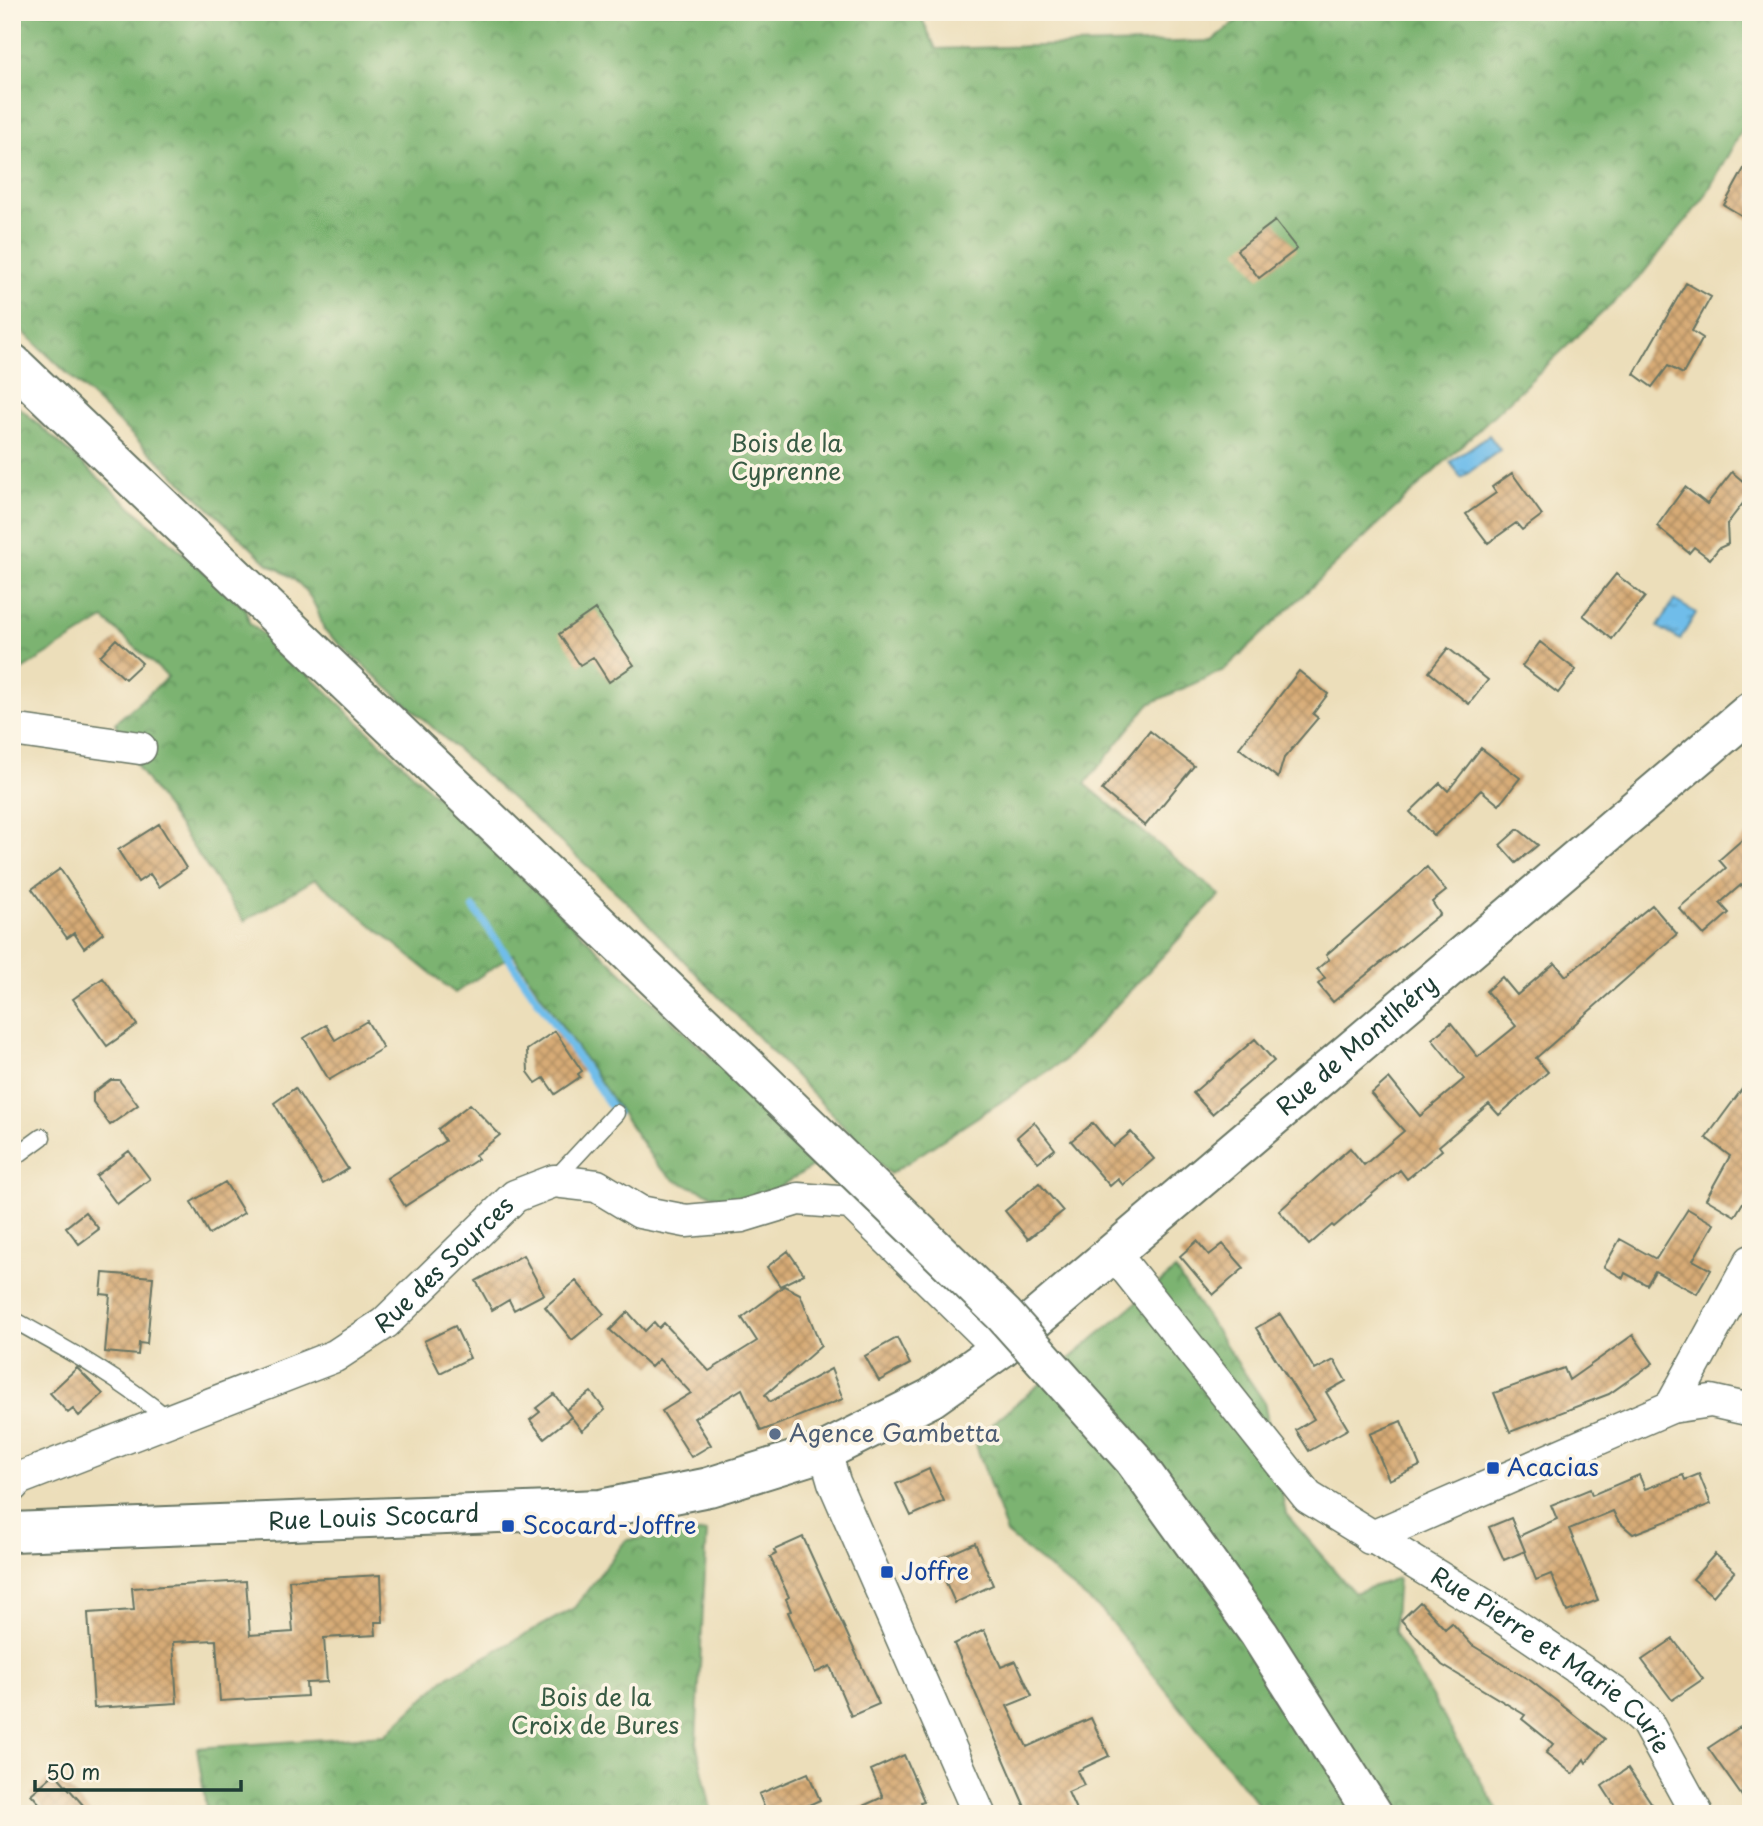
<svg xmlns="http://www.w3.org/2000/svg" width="1763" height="1826" font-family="'Playpen Sans',sans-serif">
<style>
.forest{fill:url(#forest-crowns);stroke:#4d7852;stroke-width:2}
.water{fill:url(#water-ripples);stroke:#477d8f;stroke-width:2}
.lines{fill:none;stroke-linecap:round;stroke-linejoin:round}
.stream{stroke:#6fbdea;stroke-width:8}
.building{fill:url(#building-cross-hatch)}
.service-casing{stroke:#677563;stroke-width:19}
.minor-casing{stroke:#677563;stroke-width:35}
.secondary-casing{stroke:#677563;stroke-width:42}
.service{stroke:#fff;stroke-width:16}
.minor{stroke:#fff;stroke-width:32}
.secondary{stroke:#fff;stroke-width:38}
.secondary-bridge-casing{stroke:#677563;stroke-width:42;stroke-linecap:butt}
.secondary-bridge{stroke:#fff;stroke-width:38}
.service-dot{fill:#5c6f8a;stroke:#fcf5e5;stroke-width:2.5}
.transit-dot{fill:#1a4fb4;stroke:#fcf5e5;stroke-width:2.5}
.labels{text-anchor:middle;stroke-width:7;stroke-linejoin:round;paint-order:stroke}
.park-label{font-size:24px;fill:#385b44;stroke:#fcf5e5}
.street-label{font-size:24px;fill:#1f3d34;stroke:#fcf5e5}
.service-label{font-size:24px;fill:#4e5e75;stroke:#fcf5e5;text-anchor:start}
.transit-label{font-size:24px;fill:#164399;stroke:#fcf5e5;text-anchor:start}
</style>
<defs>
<pattern id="forest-crowns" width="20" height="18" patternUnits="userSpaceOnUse" patternTransform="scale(1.75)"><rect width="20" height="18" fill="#7bb371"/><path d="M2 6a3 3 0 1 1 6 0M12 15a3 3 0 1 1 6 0" fill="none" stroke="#64935e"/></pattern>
<pattern id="water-ripples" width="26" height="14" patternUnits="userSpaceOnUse" patternTransform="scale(1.75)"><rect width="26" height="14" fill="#6fbdea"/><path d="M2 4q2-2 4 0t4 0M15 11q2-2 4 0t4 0" fill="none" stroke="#5b9bbe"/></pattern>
<pattern id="building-cross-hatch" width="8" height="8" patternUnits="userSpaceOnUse" patternTransform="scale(1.75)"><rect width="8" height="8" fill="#d7ab76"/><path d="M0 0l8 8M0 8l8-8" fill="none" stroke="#ae8c62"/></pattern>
</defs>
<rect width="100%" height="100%" fill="#fcf5e5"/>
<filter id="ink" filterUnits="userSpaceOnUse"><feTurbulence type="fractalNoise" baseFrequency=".0143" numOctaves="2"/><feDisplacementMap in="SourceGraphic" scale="14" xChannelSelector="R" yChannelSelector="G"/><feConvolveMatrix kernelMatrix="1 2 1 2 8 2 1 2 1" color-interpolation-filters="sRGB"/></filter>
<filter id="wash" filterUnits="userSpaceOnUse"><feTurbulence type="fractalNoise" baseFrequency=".00686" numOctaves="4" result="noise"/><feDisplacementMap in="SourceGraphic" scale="28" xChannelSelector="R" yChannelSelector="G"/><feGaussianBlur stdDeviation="1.57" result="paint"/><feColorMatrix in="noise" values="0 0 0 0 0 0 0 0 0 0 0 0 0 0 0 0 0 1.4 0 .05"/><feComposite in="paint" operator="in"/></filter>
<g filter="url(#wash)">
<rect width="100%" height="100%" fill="#ecdeba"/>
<path class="forest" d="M12 12H919L936 49 1212 41 1248 12H1751V114L1704 198 1640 277 1224 670 1149 704 1085 784 1220 895 1065 1060 890 1174 625 900 324 630C314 594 301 580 267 563L12 321Z
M12 401 246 609 249 623 288 655 821 1162 744 1207 676 1181 657 1165 513 954 455 993 315 879 244 921 139 769 115 723 168 677 104 619 12 676Z
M1175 1270 1264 1402 1286 1514 1354 1593 1398 1578 1394 1632 1500 1814H1266L1103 1612 1007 1534 974 1439Z
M707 1532 696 1742 712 1814H211L206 1808 197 1748 385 1735 444 1679 574 1608 626 1540Z"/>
<path class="water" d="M1489 435 1500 450 1461 478 1450 462Z
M1674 600 1696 613 1680 640 1658 627Z"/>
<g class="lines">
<path class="stream" d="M474 908 616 1113"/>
</g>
<g id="blocks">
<path class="building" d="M1751 156V221L1724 205Z
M1275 221 1297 249 1259 278 1237 250Z
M1686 283 1711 297 1692 331 1703 338 1683 374 1668 366 1652 387 1634 374Z
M1732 472 1751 488V493L1727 524 1728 544 1719 548 1710 559 1694 547 1689 553 1657 526 1685 487 1707 504Z
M1512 473 1542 515 1522 530 1516 523 1488 543 1466 514 1496 493 1492 487Z
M1616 574 1645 597 1612 639 1583 615Z
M595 609 634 665 609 682 593 657 580 665 559 634Z
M116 639 142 663 125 679 100 656Z
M1540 642 1576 670 1558 693 1522 666Z
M1448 648 1488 680 1469 704 1429 672Z
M1299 671 1328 694 1313 714 1318 718 1284 758 1278 778 1239 748Z
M1150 731 1194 766 1145 826 1102 790Z
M1481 748 1520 778 1499 805 1481 790 1434 836 1410 812 1440 783 1448 791Z
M159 824 186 868 159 887 150 874 138 882 118 850Z
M1518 829 1538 845 1516 863 1500 845Z
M1751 832V896L1741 885 1720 903 1729 913 1704 935 1679 908 1726 868 1719 860Z
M1427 867 1446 891 1432 902 1440 914 1333 1002 1318 984 1325 978 1317 969 1329 959 1326 955Z
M60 869 103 933 84 948 74 933 67 938 32 889Z
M1652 905 1677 934 1536 1058 1548 1072 1499 1115 1489 1104 1439 1146 1442 1150 1407 1179 1400 1170 1334 1227 1332 1225 1309 1245 1279 1211 1350 1148 1364 1165 1404 1131 1371 1094 1389 1078 1420 1116 1464 1079 1432 1039 1451 1023 1478 1057 1516 1026 1486 991 1502 977 1517 995 1555 963 1566 976Z
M103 978 137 1025 107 1046 73 999Z
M367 1021 383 1048 329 1080 304 1038 326 1025 335 1040Z
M555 1031 582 1071 578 1074 580 1077 555 1094 544 1078 536 1083 528 1072 527 1050Z
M1255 1039 1274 1061 1212 1114 1193 1093Z
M1751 1077V1189L1735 1216 1706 1199 1730 1156 1706 1138Z
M111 1080H119L138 1105 110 1125 93 1102V1093Z
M295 1088 348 1169 323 1184 274 1103Z
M470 1104 500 1135 475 1155 478 1159 405 1206 387 1178 445 1141 438 1129Z
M1034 1122 1055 1149 1038 1162 1017 1137Z
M1093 1123 1113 1147 1131 1132 1154 1159 1123 1185 1118 1179 1110 1186 1071 1141Z
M129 1151 150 1179 117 1204 96 1176Z
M225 1182 244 1213 209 1234 191 1202Z
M1039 1183 1063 1211 1028 1239 1005 1211Z
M1688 1209 1714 1224 1693 1260 1711 1270 1697 1294 1655 1271 1647 1285 1625 1273 1623 1278 1604 1267 1620 1239 1656 1259Z
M85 1212 99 1229 79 1244 66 1227Z
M1197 1241 1209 1255 1223 1244 1244 1268 1213 1295 1180 1256Z
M788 1251 804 1274 780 1286 767 1267Z
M523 1255 544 1294 514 1310 509 1300 492 1310 476 1281Z
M103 1273 153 1277 147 1344 139 1343 138 1355 105 1352 110 1295 101 1294Z
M576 1281 604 1314 572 1340 545 1307Z
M784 1286 800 1294 821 1346 765 1395 770 1402 831 1369 843 1399 761 1431 742 1389 694 1418 711 1445 691 1457 662 1411 691 1393 659 1359 651 1367 610 1330 628 1312 645 1331 654 1322 659 1328 664 1323 709 1371 757 1341 742 1318Z
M1280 1314 1315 1370 1334 1360 1346 1381 1326 1392 1348 1429 1309 1451 1296 1430 1314 1419 1256 1328Z
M455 1326 470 1358 440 1373 424 1341Z
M1633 1335 1653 1363 1609 1394 1510 1432 1494 1393 1564 1368 1569 1380Z
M897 1338 910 1364 879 1381 865 1356Z
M77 1368 103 1394 79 1416 73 1409 68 1413 50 1393Z
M591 1392 605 1410 582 1431 566 1410Z
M554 1394 571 1417 544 1438 530 1420 540 1412 536 1408Z
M1401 1421 1420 1466 1389 1480 1370 1434Z
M929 1469 944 1501 911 1516 896 1484Z
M1699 1474 1711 1504 1633 1534 1618 1521 1613 1511 1569 1529 1598 1600 1567 1612 1551 1574 1536 1580 1519 1536 1557 1519 1551 1505 1590 1489 1592 1495 1639 1475 1645 1489 1683 1475 1685 1480Z
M1511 1518 1525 1551 1504 1560 1489 1527Z
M803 1537 879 1704 851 1716 830 1666 815 1673 788 1612 791 1611 786 1599 789 1597 770 1557 776 1554 774 1550Z
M975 1543 993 1585 955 1603 936 1560Z
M1715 1554 1735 1571 1713 1596 1693 1579Z
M381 1575 383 1622H375L376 1635 324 1638 327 1682 306 1683 307 1696 220 1701 216 1640 173 1642 177 1703 94 1708 88 1613 134 1610 132 1588 246 1581 250 1635 293 1632 289 1580Z
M1420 1602 1445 1629 1452 1623 1472 1645 1531 1681 1605 1739 1586 1763 1584 1759 1573 1774 1546 1753 1553 1744 1522 1719 1525 1715 1442 1665 1401 1620Z
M984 1630 1001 1667 1016 1661 1032 1696 1007 1706 1027 1747 1091 1718 1109 1756 1077 1771 1084 1785 1068 1792 1078 1814H1028L954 1644Z
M1673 1639 1703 1679 1672 1700 1642 1660Z
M1740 1727 1751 1743V1809L1708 1748Z
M904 1755 924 1801 920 1802 925 1814H845L883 1797 871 1770Z
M1628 1768 1652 1804 1633 1814H1620L1602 1786Z
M55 1773 91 1814H49L31 1794Z
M808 1773 820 1800 789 1814H767L759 1794Z"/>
</g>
</g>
<g filter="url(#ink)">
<use href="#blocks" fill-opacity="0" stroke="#677563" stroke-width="2"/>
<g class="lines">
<defs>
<path id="service" d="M12 1159 42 1137
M554 1180 616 1113
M12 1319C68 1350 121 1379 169 1420"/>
<g id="minor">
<path d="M12 730 140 748"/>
<path id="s1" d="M1113 1252 1308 1497 1500 1615 1616 1694 1646 1721 1697 1814"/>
<path d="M1671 1407 1751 1261"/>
<path d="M825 1451 834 1482 979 1814"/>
<path id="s2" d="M12 1486 18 1479 335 1356 385 1323 515 1196 554 1181 597 1186 640 1212 686 1221 742 1216 798 1199 851 1203 1000 1349"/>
<path d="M1370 1538 1671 1407 1711 1401 1751 1410"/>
</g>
<g id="secondary">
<path d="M12 363 743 1062"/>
<path d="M1133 1459 1259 1634 1373 1814"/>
<path id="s3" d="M12 1532 600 1509 709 1487 825 1451 931 1398 1000 1349 1751 711"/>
</g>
</defs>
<use href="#service" class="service-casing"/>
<use href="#minor" class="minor-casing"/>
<use href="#secondary" class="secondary-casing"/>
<use href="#service" class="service"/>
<use href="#minor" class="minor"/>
<use href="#secondary" class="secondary"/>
<defs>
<path id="secondary-bridge" d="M743 1062 1004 1315 1133 1459"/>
</defs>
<use href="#secondary-bridge" class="secondary-bridge-casing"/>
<use href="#secondary-bridge" class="secondary-bridge"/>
</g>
</g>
<circle class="service-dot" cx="775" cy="1434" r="7"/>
<g class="transit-dot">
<rect x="1486" y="1461" width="14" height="14" rx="3.5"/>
<rect x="501" y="1519" width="14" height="14" rx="3.5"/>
<rect x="880" y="1565" width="14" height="14" rx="3.5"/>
</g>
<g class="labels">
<g class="park-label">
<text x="786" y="452">Bois de la<tspan x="786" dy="28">Cyprenne</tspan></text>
<text x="595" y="1706">Bois de la<tspan x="595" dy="28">Croix de Bures</tspan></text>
</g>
<g class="street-label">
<text dy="8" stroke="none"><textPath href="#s3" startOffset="1493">Rue de Montlhéry</textPath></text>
<text dy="8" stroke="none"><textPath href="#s2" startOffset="492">Rue des Sources</textPath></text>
<text dy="8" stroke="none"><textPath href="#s3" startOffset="362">Rue Louis Scocard</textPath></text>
<text dy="8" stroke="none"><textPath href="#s1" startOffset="607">Rue Pierre et Marie Curie</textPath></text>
</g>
<g class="service-label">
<text x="789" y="1442">Agence Gambetta</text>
</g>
<g class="transit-label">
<text x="1507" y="1476">Acacias</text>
<text x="522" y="1534">Scocard-Joffre</text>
<text x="901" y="1580">Joffre</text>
</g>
</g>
<rect width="1763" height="1826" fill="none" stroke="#fcf5e5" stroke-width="42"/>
<path d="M35 1780v10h206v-10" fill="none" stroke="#1f3d34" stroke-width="3.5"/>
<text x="46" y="1780" font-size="21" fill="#1f3d34" stroke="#fcf5e5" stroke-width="5" paint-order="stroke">50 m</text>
</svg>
